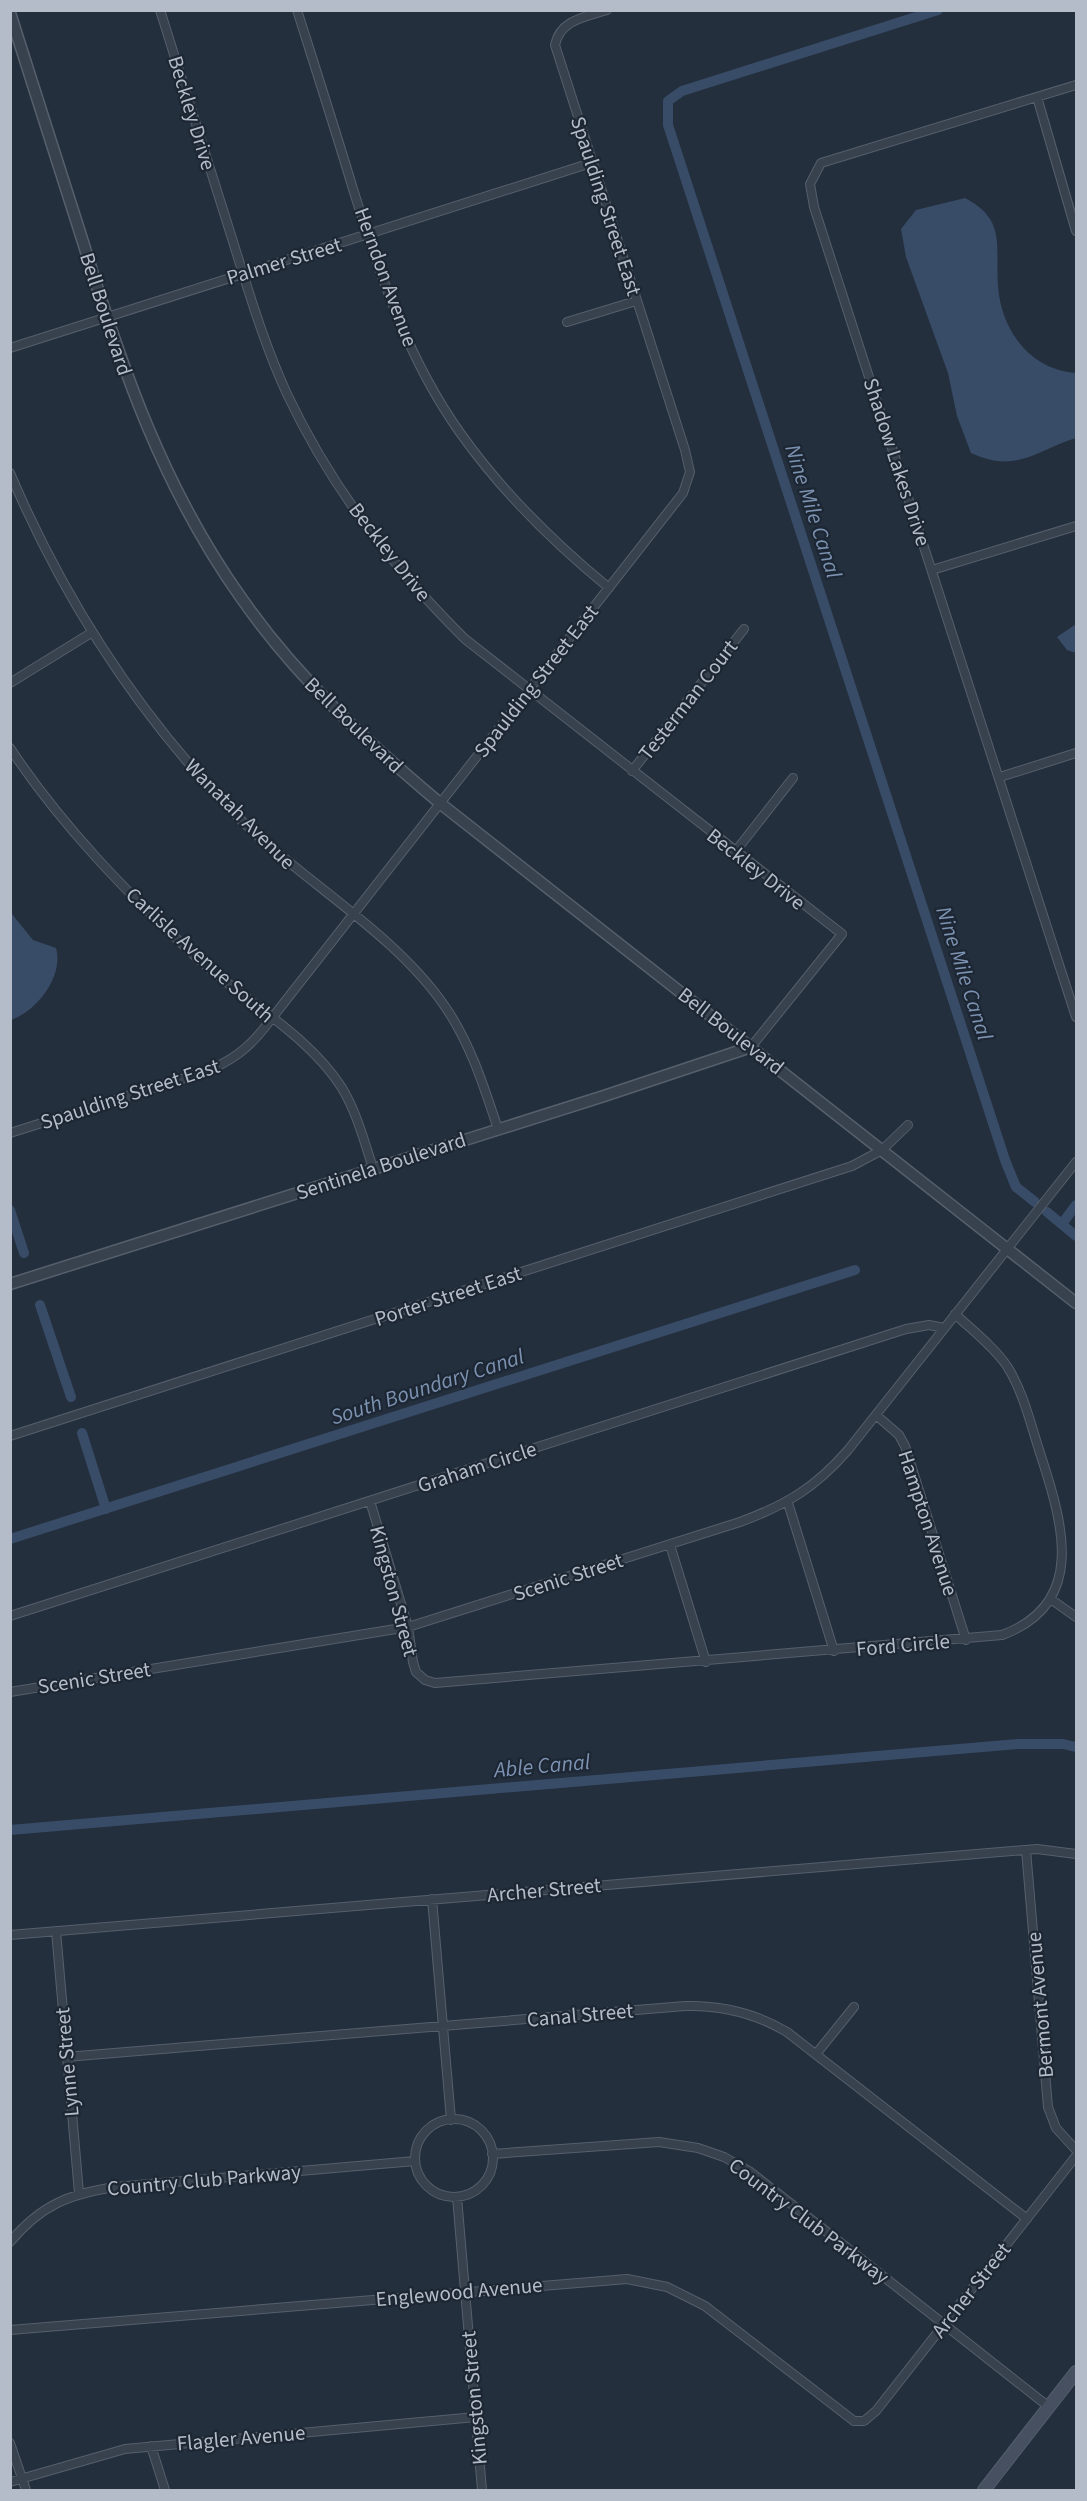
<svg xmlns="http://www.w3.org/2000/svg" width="1087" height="2501" font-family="'Source Sans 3',sans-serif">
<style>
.water{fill:#394c67}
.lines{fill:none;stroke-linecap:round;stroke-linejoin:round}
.canal{stroke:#394c67;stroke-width:10}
.minor-casing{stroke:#565f6c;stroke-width:10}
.tertiary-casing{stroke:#565f6c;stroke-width:13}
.secondary-casing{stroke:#565f6c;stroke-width:14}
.minor{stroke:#38414e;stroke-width:8}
.tertiary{stroke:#38414e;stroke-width:10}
.secondary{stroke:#465061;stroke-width:12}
.labels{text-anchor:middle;stroke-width:4.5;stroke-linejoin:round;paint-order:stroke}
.street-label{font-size:21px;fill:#b4bcc9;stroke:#1d2633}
.water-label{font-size:22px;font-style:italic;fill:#7c92b1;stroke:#1d2633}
</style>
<rect width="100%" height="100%" fill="#242f3e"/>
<path class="water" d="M965 198C1007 220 995 246 998 286 1001 330 1030 370 1076 373V438C1034 451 1017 474 971 453L957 416 948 373 906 257 901 229 916 210Z
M1076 624V653L1067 650 1057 637Z
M11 913 33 940 56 948C64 976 37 1011 11 1020Z"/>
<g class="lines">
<path class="canal" d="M938 10 682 91 668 101V125L1005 1160 1016 1187 1035 1202
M10 1210 24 1253
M1047 1212 1076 1236
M1062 1224 1076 1205
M40 1305 71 1397
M82 1433 106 1509
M10 1539 855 1270
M10 1830 1018 1744H1063L1076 1747"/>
<defs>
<path id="minor" d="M160 10C183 84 207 158 230 232 247 286 263 342 287 394 331 487 392 567 465 639L842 934 751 1047
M297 10C316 70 335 129 353 189 380 275 408 360 461 434 503 493 553 542 609 588
M1076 85 821 163 810 184 814 207 1076 1017
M1037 97 1076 231
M567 322 636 301
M10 348 591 163
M10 473C64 600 137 713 233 812 298 879 395 932 446 1008 471 1045 484 1087 498 1129
M932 570 1076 526
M10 683 91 633
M10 748C61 825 126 892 194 955 240 998 308 1034 342 1088 357 1113 364 1141 373 1168
M632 771 744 629
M1000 777 1076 753
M735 852 793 778
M10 1133 204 1072C230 1062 248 1049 265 1027L683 493 690 472 685 450 555 45C560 20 585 17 607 10
M876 1415 899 1435 905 1446 966 1640
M10 1436 852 1166 882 1150 908 1125
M370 1501 408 1627 413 1662 416 1672 425 1680 435 1683 1002 1635C1087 1604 1063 1524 1041 1456 1031 1426 1024 1393 1007 1366 993 1346 973 1331 955 1314
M788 1503 834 1651
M670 1545 706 1662
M1052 1600 1076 1617
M10 1616 906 1329 929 1325 944 1328
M10 1692 408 1627 740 1522C786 1505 815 1488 848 1450L1076 1162
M1026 1850 1048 2107 1056 2128 1076 2150
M432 1899 451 2120
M56 1931 79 2193
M10 1935 1037 1849 1076 1854
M816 2054 854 2007
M66 2057 685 2006C722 2005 755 2013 787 2032L1027 2219
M415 2158a39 39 0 1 1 78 0a39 39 0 1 1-78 0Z
M492 2154 659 2142 698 2148 724 2157 749 2171 813 2221 1049 2407
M457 2197 482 2490
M10 2242C41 2205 69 2194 115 2187L415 2161
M10 2330 627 2279 667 2287 705 2306 854 2421H864L876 2411 1076 2156
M10 2443 26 2490
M151 2446 165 2490
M10 2482 125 2449 476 2417"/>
<path id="tertiary" d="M10 13C35 90 59 166 83 242 122 369 164 490 242 599 298 679 367 742 441 804L1076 1303
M10 1284 604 1096 751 1047"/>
<path id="secondary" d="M984 2490 1076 2372"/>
</defs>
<use href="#minor" class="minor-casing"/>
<use href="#tertiary" class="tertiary-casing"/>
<use href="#secondary" class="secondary-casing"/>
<use href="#minor" class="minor"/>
<use href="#tertiary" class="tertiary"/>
<use href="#secondary" class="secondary"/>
</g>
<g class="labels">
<g class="street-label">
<text transform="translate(192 113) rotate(73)" y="7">Beckley Drive</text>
<text transform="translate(606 206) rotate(72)" y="7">Spaulding Street East</text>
<text transform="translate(284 261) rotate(-17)" y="7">Palmer Street</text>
<text transform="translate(386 277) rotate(70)" y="7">Herndon Avenue</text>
<text transform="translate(106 314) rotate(72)" y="7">Bell Boulevard</text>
<text transform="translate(897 462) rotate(72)" y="7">Shadow Lakes Drive</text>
<text transform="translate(390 552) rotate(52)" y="7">Beckley Drive</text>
<text transform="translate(536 681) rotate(-52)" y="7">Spaulding Street East</text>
<text transform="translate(688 700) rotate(-52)" y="7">Testerman Court</text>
<text transform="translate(354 725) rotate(44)" y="7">Bell Boulevard</text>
<text transform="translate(240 814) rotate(45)" y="7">Wanatah Avenue</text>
<text transform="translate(756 869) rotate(38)" y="7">Beckley Drive</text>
<text transform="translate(200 955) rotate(42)" y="7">Carlisle Avenue South</text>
<text transform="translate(731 1031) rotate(38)" y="7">Bell Boulevard</text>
<text transform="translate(130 1094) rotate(-18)" y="7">Spaulding Street East</text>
<text transform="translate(381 1166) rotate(-18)" y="7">Sentinela Boulevard</text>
<text transform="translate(448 1296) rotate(-18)" y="7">Porter Street East</text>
<text transform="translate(477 1467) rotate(-18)" y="7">Graham Circle</text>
<text transform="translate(928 1523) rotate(72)" y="7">Hampton Avenue</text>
<text transform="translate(568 1577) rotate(-18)" y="7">Scenic Street</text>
<text transform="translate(394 1591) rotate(75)" y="7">Kingston Street</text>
<text transform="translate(903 1645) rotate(-5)" y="7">Ford Circle</text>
<text transform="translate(94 1678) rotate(-9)" y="7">Scenic Street</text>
<text transform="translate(544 1890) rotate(-5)" y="7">Archer Street</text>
<text transform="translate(1040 2005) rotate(-95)" y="7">Bermont Avenue</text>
<text transform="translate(580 2015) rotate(-5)" y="7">Canal Street</text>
<text transform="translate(67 2062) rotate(-95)" y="7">Lynne Street</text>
<text transform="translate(204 2180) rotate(-5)" y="7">Country Club Parkway</text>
<text transform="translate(809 2221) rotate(37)" y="7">Country Club Parkway</text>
<text transform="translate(971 2290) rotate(-52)" y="7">Archer Street</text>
<text transform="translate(459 2292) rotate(-5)" y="7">Englewood Avenue</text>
<text transform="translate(474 2398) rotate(-95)" y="7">Kingston Street</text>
<text transform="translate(241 2438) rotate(-5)" y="7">Flagler Avenue</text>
</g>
<g class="water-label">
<text transform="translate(814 511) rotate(72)" y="8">Nine Mile Canal</text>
<text transform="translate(965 973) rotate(72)" y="8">Nine Mile Canal</text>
<text transform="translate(427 1386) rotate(-18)" y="8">South Boundary Canal</text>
<text transform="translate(542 1765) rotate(-5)" y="8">Able Canal</text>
</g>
</g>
<rect width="1087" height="2501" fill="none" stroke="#b4bcc9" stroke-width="24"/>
</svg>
